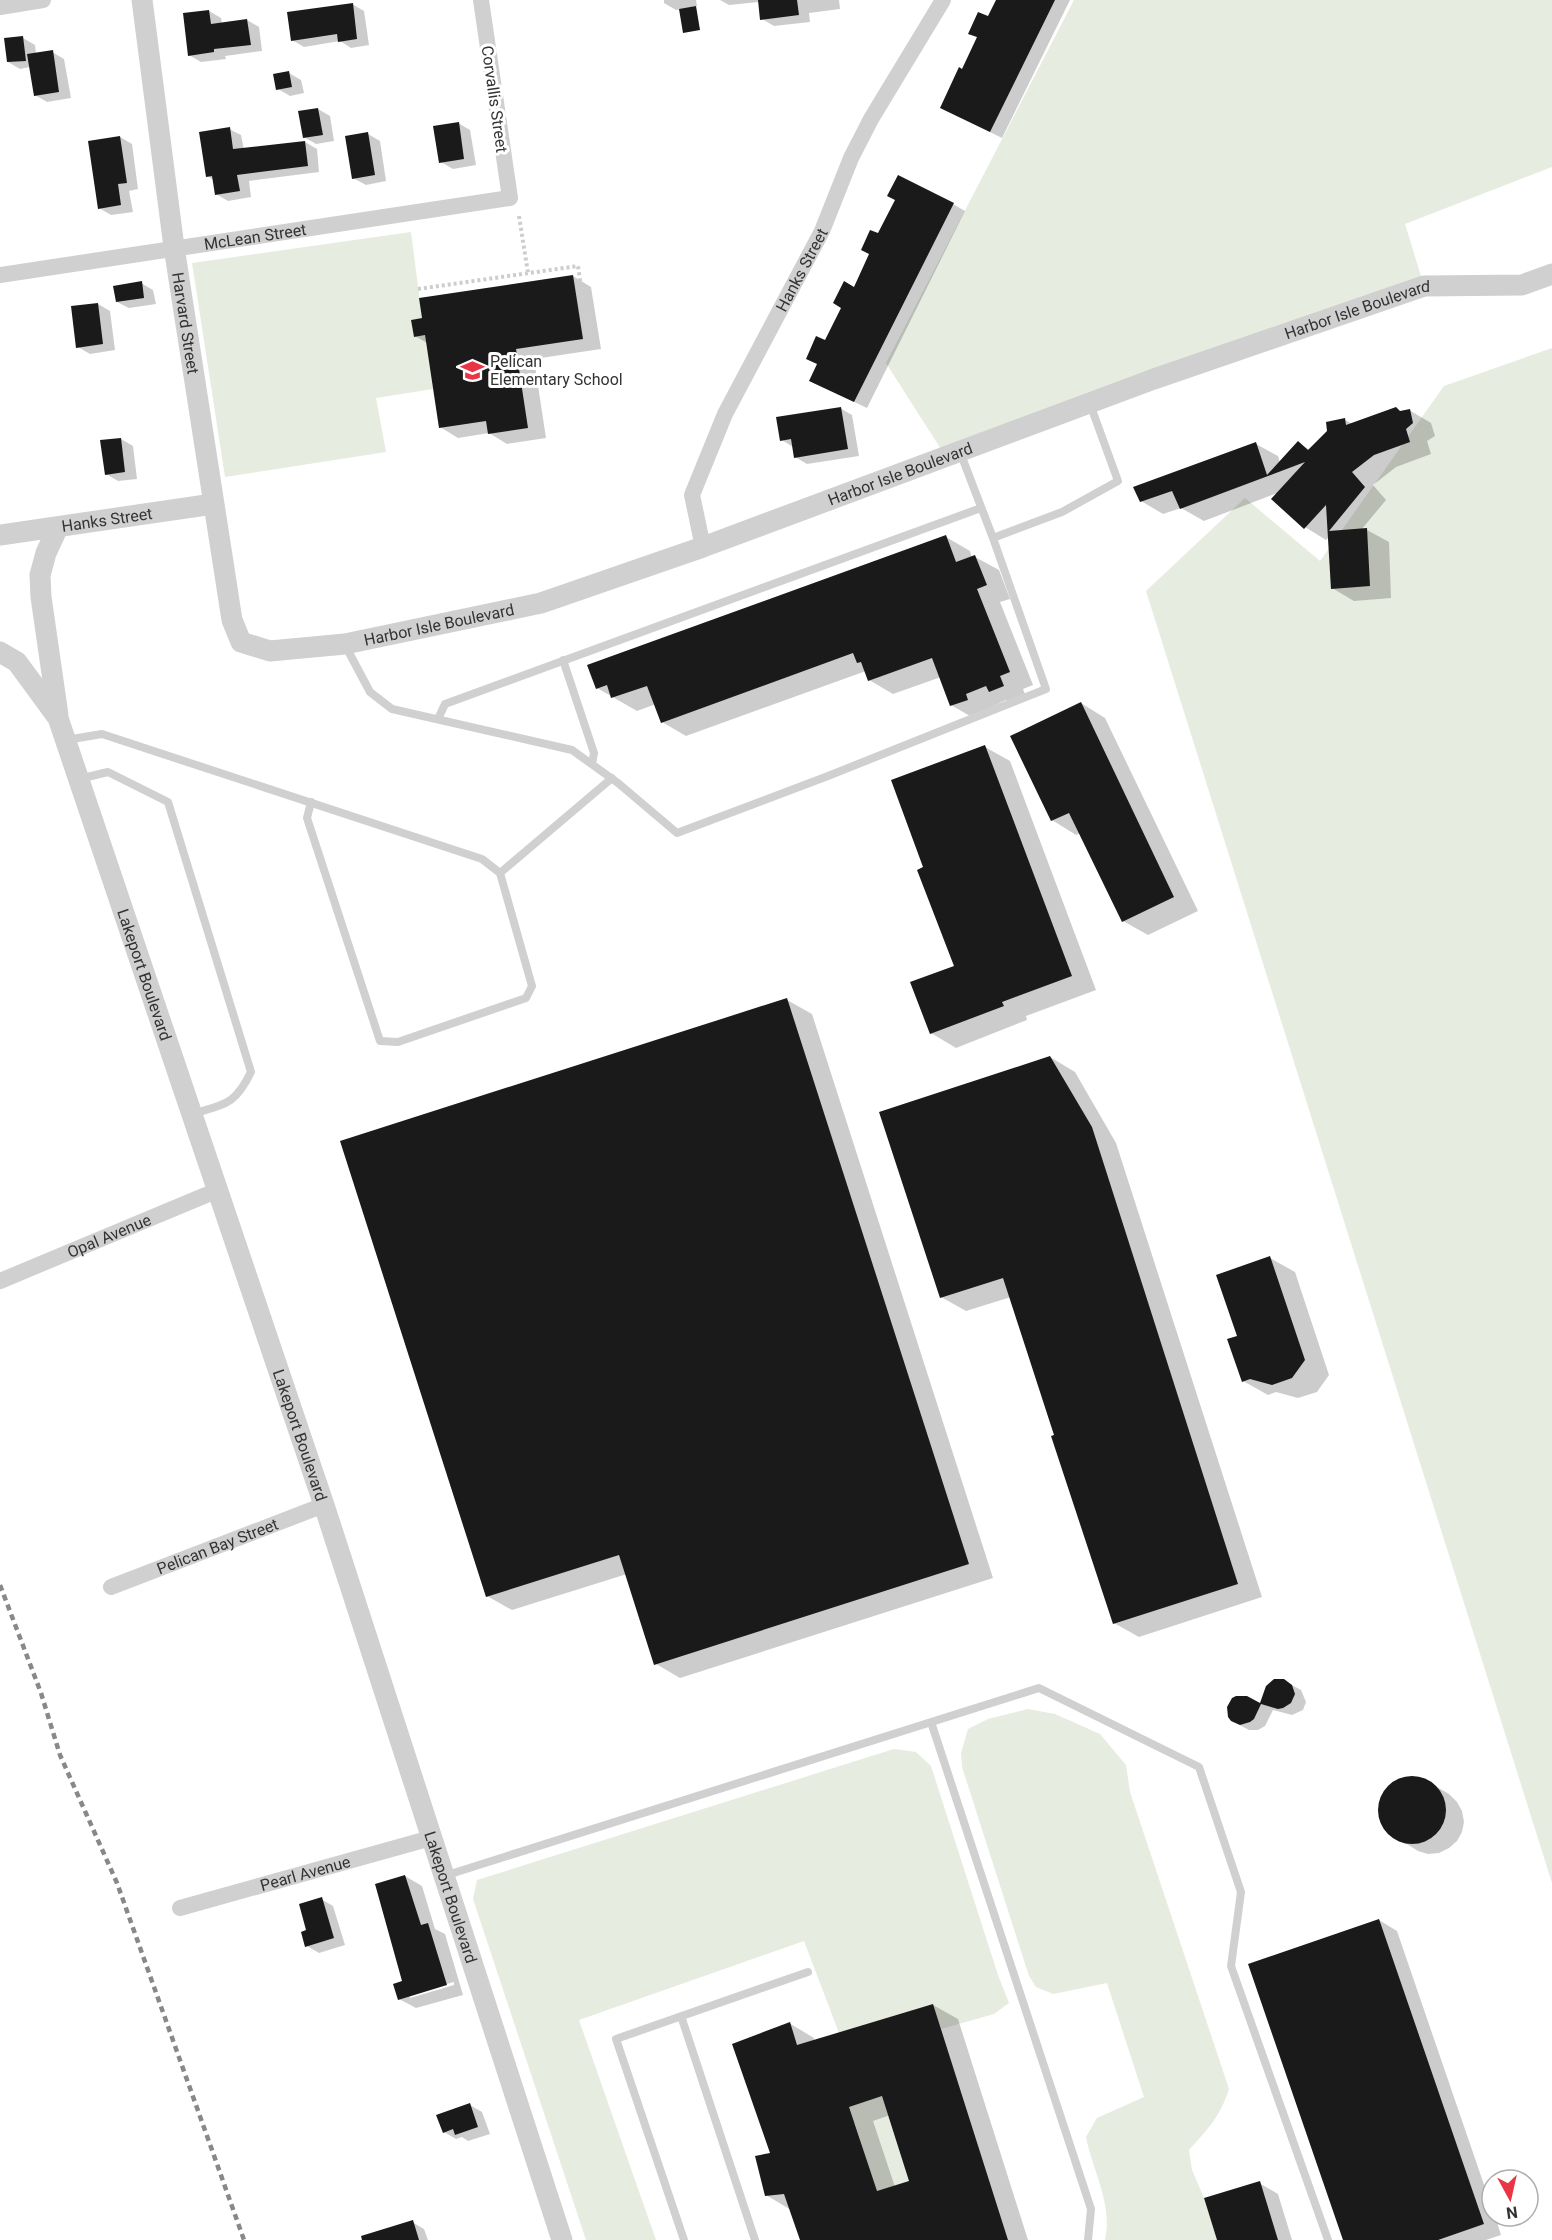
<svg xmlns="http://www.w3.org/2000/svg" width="1552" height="2240" font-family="Roboto,sans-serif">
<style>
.green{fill:#e6ecdf}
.shadow{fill:#0003;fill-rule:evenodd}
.building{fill:#1a1a1a;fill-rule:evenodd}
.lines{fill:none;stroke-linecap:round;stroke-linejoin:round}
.path{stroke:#cdcdcd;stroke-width:4;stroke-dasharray:3 3;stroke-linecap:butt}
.service{stroke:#d0d0d0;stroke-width:8}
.minor{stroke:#d0d0d0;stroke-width:16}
.tertiary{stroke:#d0d0d0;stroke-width:21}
.rail{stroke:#888;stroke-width:4.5;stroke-dasharray:6 4.5;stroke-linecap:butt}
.labels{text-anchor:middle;stroke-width:6;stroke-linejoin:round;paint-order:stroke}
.street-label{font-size:16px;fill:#333;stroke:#fff}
.poi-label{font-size:16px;fill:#333;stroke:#fff;text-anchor:start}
</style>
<rect width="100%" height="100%" fill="#fff"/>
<path class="green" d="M1074 0H1552V167L1405 224 1424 286 946 457 886 363Z
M411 232 422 318 411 320 414 337 425 335 433 389 376 398 386 452 225 477 192 263Z
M1552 348V1883L1146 591 1245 498 1320 561 1444 386Z
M1028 1709 1055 1714 1100 1734 1126 1765 1130 1792 1229 2089C1220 2117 1208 2129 1189 2150L1192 2170 1204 2198 1217 2240H1105C1113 2204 1093 2172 1086 2137L1097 2118 1144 2097 1107 1983 1053 1994 1036 1987 1029 1976 962 1767 961 1753 968 1729 988 1719Z
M894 1749 916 1752 931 1766 998 1975 1009 2003 994 2014 941 2029 933 2004 839 2033 804 1941 579 2020 656 2240H586L473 1899 477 1880Z
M882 2096 909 2181 849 2200 868 2165 855 2123 831 2130 826 2114Z"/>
<path class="shadow" d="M664 0H696L697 6 676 10 664 3Z
M720 0H839L840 9 809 13 810 22 774 26 762 19 759 2 729 5Z
M998 0H1070L1002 138 953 114 963 71 978 38 970 33 989 18Z
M352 4 364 11 369 45 351 48 340 41 304 47 292 40Z
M209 11 221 18 222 24 247 20 259 27 262 51 225 56 226 59 201 62 189 55Z
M23 38 35 45 36 54 52 52 64 59 71 98 47 102 35 95 30 67 20 69 8 62Z
M289 73 301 80 304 93 290 96 278 89Z
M318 109 330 116 334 141 316 144 304 137Z
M458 123 470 130 476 165 453 169 441 162Z
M229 129 241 135 244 150 305 142 317 149 319 172 249 181 251 197 228 201 216 194 214 180 207 176Z
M368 134 380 141 386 181 366 185 353 178Z
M120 137 132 144 138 189 129 191 133 212 111 215 99 208Z
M953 204 965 211 867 408 823 387 826 342 855 289 879 235Z
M573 276 591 287 601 349 534 359 546 438 507 444 489 433 458 438 440 427 427 343 415 336Z
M141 283 153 290 156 304 129 308 117 302Z
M98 304 110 311 115 350 90 354 78 347Z
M840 408 852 415 859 456 807 464 795 457 793 447 782 440Z
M1409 410 1431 423 1435 436 1427 441 1431 454 1396 467 1373 485 1386 500 1361 530H1367L1389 542 1391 598 1354 601 1332 588 1329 537 1326 540 1305 527 1280 492 1204 521 1181 508 1163 514 1141 501 1256 444 1278 456 1280 463 1298 443 1310 450 1344 419 1352 424Z
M121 439 133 446 137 479 118 481 106 474Z
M946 537 970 551 972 558 975 557 999 570 1010 599 1000 602 1033 685 1023 689 1027 700 1014 705 1006 700 989 708 975 719 951 705 941 677 893 694 869 680 866 671 686 736 662 722 656 704 637 711 597 688Z
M1081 703 1105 718 1198 911 1148 935 1123 921 1080 833 1076 835 1052 820Z
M985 747 1010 761 1096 990 1026 1016 1027 1020 956 1048 931 1033 956 967 925 868Z
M787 1000 812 1014 993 1578 680 1678 656 1664 627 1574 512 1610 487 1596Z
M1050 1057 1075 1072 1116 1143 1262 1597 1139 1637 1114 1623 1011 1297 966 1311 941 1297Z
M1270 1258 1295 1272 1329 1375 1317 1392 1298 1398 1276 1392 1268 1395 1243 1381 1238 1337Z
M1271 1683H1288L1301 1690 1306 1702 1303 1710 1292 1715 1273 1710 1265 1726 1258 1730H1249L1236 1723 1260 1705Z
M1409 1778 1420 1779 1430 1783 1449 1794 1457 1802 1462 1811 1464 1822 1462 1832 1457 1841 1449 1848 1439 1853 1428 1854 1418 1851 1389 1833 1383 1825 1379 1815V1804L1383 1794 1390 1786 1399 1780Z
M405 1876 422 1886 435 1929 445 1934 463 1995 416 2008 399 1999 404 1982ZM454 1982V1985L410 1998V1994Z
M321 1899 333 1906 345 1945 319 1953 307 1946 308 1931Z
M1379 1920 1397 1931 1492 2208V2216H1495L1501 2235 1486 2240H1344Z
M933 2005 958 2019 1028 2240H802L791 2210 766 2195 789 2023 814 2038 815 2041ZM890 2115 911 2182 895 2187 873 2121Z
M470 2105 482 2112 490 2134 468 2141 462 2137 456 2139 444 2132Z
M1259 2183 1278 2194 1292 2240H1218Z
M412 2222 424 2229 428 2240H388Z"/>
<path class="building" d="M758 0H797L799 15 760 20Z
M996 0H1055L990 132 940 108 959 67 962 69 977 37 968 34 978 12 988 16Z
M353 3 357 39 338 42 337 34 291 41 287 12Z
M696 6 700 30 683 33 679 9Z
M209 10 211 24 247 19 251 45 214 49V52L188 56 183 13Z
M23 36 26 61 7 62 4 38Z
M53 50 59 92 34 96 27 54Z
M289 71 292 87 276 90 273 74Z
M318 108 323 135 303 138 298 111Z
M459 122 464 159 439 163 433 126Z
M230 127 233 149 305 141 308 166 237 175 240 191 215 195 212 176 206 177 199 132Z
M368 132 375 175 352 179 345 136Z
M120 136 127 183 118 184 121 205 98 209 88 141Z
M898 175 954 203 854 402 809 381 817 364 806 359 816 336 825 340 841 308 833 303 844 281 854 287 869 254 861 250 870 230 878 233 895 200 887 196Z
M573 275 583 339 516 349 528 428 488 434 486 421 439 428 425 335 414 337 411 320 422 318 419 298Z
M142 281 144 298 116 302 113 286Z
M98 303 103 344 76 348 71 306Z
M841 407 848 449 794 458 791 439 780 441 776 417Z
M1396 407 1400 411 1410 409 1413 423 1406 429 1410 442 1374 455 1352 472 1365 487 1329 531 1367 528 1370 586 1331 589 1326 505 1304 529 1271 499 1305 462 1180 509 1172 491 1140 502 1133 487 1256 442 1267 475 1298 441 1308 450 1327 431 1326 422 1345 418 1346 425Z
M121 438 125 472 105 475 100 440Z
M946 535 956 562 975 555 987 585 977 589 1010 672 1000 676 1004 686 989 692 986 686 966 694 968 700 950 706 932 658 868 681 861 662 857 663 853 653 661 723 647 686 611 698 607 685 596 689 587 665Z
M1081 702 1174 897 1122 922 1069 813 1051 821 1010 736Z
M985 745 1072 976 1002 1002 1004 1006 930 1034 910 982 954 966 917 870 923 867 891 780Z
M787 998 969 1564 654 1665 619 1555 486 1597 340 1141Z
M1050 1056 1092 1127 1238 1584 1113 1624 1051 1436 1054 1435 1003 1278 940 1298 879 1112Z
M1270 1256 1305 1360 1292 1378 1272 1385 1250 1379 1242 1382 1227 1339 1237 1336 1216 1275Z
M1274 1679H1284L1292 1685 1295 1694 1291 1703 1283 1708 1278 1709 1261 1704 1254 1719 1250 1722 1240 1725 1231 1721 1228 1717 1227 1707 1232 1698 1236 1696H1247L1260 1703 1266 1686Z
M1378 1810a34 34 0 1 1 68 0a34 34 0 1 1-68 0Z
M405 1875 421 1925 428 1923 447 1985 398 2000 393 1984 402 1981 375 1884Z
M322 1897 334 1938 305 1947 301 1932 306 1930 299 1904Z
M1379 1919 1484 2224 1438 2240H1343L1248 1964Z
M933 2004 1008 2240H800L784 2194 765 2196 755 2156 770 2153 732 2044 790 2022 797 2045ZM882 2096 909 2181 877 2191 849 2107Z
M470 2103 478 2127 455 2135 453 2129 443 2133 436 2115Z
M1260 2181 1278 2240H1217L1204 2198Z
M413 2220 419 2240H362L361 2236Z"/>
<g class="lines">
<path class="path" d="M519 216 528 273
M418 289 578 266 588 338"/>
<path class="service" d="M993 538 1062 512 1118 481 1090 404
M345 645 370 692 392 709 572 750 618 783 677 833 828 776 1046 689 993 538 960 452
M563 660 594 753 592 764
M438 719 445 704 981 508
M66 740 102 734 482 859 500 873 532 986 526 998 398 1042 380 1041 307 818 311 802
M79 779 108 772 168 802 251 1072C235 1105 225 1104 192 1114
M500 873 612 778
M931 1722 1091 2209 1088 2240
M444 1876 1039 1688 1199 1767 1241 1892 1231 1966 1328 2240
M681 2016 755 2240
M684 2240 616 2039 808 1972"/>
<g class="minor">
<path d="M0 7 43 0"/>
<path id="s1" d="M0 275 510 198 481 0"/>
<path id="s2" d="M703 547 692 495 725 414 822 231 851 158 871 119 943 0"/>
<path id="s3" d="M0 1281 218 1190"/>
<path id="s4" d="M111 1587 324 1505"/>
<path id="s5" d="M180 1908 431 1838"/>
</g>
<g class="tertiary">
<path id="s6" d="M142 0 174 247 232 620 241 642 270 651 345 644 541 603 703 547 1154 379 1424 286 1522 285 1552 274"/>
<path id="s7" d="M0 535 213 504"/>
<path id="s8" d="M0 652 17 662 58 718 324 1505 562 2240"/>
<path d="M58 715 41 597 40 575 46 553 58 527"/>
</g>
<path class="rail" d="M0 1585 41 1693 60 1755 117 1883 244 2240"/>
</g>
<defs>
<symbol id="school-bare" viewBox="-9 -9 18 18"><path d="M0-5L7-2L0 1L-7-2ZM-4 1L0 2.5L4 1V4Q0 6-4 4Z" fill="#ea3546" stroke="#fff" stroke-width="2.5" paint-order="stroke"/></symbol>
</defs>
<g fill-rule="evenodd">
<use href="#school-bare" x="456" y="354" width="33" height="33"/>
</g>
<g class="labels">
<g class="street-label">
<text transform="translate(495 99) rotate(82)" y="6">Corvallis Street</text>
<text dy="6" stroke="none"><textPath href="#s1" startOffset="258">McLean Street</textPath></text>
<text dy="6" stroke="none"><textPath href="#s2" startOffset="304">Hanks Street</textPath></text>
<text dy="6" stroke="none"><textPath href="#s6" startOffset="1824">Harbor Isle Boulevard</textPath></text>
<text dy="6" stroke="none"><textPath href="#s6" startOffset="326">Harvard Street</textPath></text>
<text dy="6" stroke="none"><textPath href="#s6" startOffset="1338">Harbor Isle Boulevard</textPath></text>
<text dy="6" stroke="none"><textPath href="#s7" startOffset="108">Hanks Street</textPath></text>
<text dy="6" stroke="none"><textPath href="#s6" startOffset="852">Harbor Isle Boulevard</textPath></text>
<text dy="6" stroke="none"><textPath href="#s8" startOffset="360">Lakeport Boulevard</textPath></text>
<text dy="6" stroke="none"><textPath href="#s3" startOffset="118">Opal Avenue</textPath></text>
<text dy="6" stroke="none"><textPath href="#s8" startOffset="846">Lakeport Boulevard</textPath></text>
<text dy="6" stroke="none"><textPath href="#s4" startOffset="114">Pelican Bay Street</textPath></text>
<text dy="6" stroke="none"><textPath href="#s5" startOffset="130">Pearl Avenue</textPath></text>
<text dy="6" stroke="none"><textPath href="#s8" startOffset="1332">Lakeport Boulevard</textPath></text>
</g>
<g class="poi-label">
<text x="490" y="367">Pelican<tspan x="490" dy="18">Elementary School</tspan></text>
</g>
</g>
<g transform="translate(1510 2198) rotate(172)"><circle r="28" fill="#ffffff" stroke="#adadad" stroke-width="1.5"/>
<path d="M0-4.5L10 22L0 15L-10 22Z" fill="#ea3546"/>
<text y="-9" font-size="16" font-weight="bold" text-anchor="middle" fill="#333333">N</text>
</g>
</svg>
